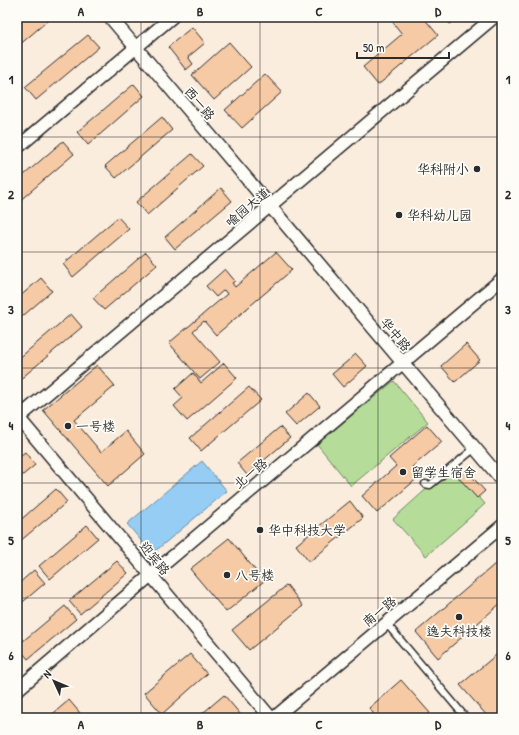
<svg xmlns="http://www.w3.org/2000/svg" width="519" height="735" font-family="'Patrick Hand','LXGW WenKai TC',sans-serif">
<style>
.built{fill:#fbedde}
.green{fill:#b5dd99;stroke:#708462}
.water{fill:#95cdf4;stroke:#6b8ca4}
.building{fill:#f6caa5;stroke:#2b2b2b}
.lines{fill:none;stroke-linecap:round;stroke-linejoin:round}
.lane-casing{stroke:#2b2b2b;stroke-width:9}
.street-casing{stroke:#2b2b2b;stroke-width:15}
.lane{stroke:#fdfcf7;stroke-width:6}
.street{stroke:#fdfcf7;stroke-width:12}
.grid{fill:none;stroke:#2b2b2b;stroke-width:1;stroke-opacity:0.55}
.poi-dot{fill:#2b2b2b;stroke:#fdfcf7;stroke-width:1.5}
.labels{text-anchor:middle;stroke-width:3.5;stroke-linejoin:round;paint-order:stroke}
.street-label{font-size:13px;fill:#2b2b2b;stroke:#fdfcf7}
.poi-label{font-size:13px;fill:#2b2b2b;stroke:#fdfcf7;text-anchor:start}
.neatline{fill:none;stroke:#2b2b2b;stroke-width:1.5}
.grid-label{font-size:13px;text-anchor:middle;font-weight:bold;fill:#2b2b2b}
</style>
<rect width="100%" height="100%" fill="#fdfcf7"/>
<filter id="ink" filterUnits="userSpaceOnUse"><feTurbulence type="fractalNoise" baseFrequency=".025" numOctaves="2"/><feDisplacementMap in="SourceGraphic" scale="8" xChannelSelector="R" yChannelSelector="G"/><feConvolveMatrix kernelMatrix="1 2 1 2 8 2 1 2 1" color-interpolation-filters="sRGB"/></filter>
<g filter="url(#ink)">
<path class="built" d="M17 17H502V718H17Z"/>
<path class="green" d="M394 381 428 422 351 486 317 444Z
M452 466 485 504 426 556 393 519Z"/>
<path class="water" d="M202 461 227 491 159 548 156 550H149L127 524Z"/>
<path class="building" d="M26 17H52L17 47V25Z
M394 17H423L438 35 378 85 363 67 402 34 391 20Z
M444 17H459L450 24Z
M192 27 205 43 188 57 193 64 186 70 168 47Z
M88 35 99 47 36 100 25 87Z
M229 42 251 67 214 100 192 75Z
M265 74 282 92 242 128 225 110Z
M134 84 144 96 88 145 77 132Z
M162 117 172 130 116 178 105 166Z
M63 141 74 154 17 203V181Z
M192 154 203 166 147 215 136 202Z
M221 188 232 201 175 249 165 237Z
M118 217 129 229 73 277 63 264Z
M17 250 22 256 17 261Z
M146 252 157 265 104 310 93 298Z
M276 252 292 270 216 335 204 321 193 331 220 362 200 379 169 343 227 294 224 290 216 297 206 286 225 269 235 281 232 283 235 287Z
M41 278 52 291 17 321V299Z
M71 314 82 327 17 382V360Z
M466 344 480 360 455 382 441 366Z
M356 354 367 366 343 387 332 374Z
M224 363 237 378 187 421 174 406 183 398 175 389 193 373 201 383Z
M97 365 115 386 74 420 101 452 126 431 145 454 108 486 43 410Z
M249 387 261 400 201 451 190 438Z
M309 393 320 406 296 426 285 414Z
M427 425 442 442 412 467 420 476 377 513 362 496 396 466 389 458Z
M280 427 290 438 247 475 237 463Z
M25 452 35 465 17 480V458Z
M466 470 485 491 477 498 458 477Z
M56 489 67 502 19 542 17 540V523Z
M350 501 363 518 309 562 296 545Z
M87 525 98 538 50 579 39 566Z
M229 538 264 581 226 612 190 569Z
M502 558V602L438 658 416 632Z
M117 561 128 573 80 614 69 601Z
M34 570 45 583 17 607V585Z
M287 585 303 606 249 650 232 630Z
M65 606 76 619 28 659 17 646Z
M502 650V718H489L460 685Z
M190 654 207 674 162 714 144 693Z
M401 680 430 713 424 718H377L369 708Z
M224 695 241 715 238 718H197Z
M69 700 80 713 74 718H48Z
M137 714 140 718H132Z"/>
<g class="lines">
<defs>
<path id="lane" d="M425 484 430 485 475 448
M386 623 466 718"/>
<path id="street" d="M110 17 502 480
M17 148 172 17
M17 416 271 718
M17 419 494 17
M17 690 151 575 502 279
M274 718 502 526"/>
</defs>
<use href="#lane" class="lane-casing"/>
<use href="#street" class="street-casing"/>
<use href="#lane" class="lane"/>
<use href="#street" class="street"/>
</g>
</g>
<path class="grid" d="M141 17V718M260 17V718M378 17V718M17 137H502M17 252H502M17 368H502M17 483H502M17 598H502"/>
<g class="poi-dot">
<circle cx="477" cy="169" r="4"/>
<circle cx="399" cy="215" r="4"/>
<circle cx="68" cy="426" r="4"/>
<circle cx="403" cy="472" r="4"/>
<circle cx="260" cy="530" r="4"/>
<circle cx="227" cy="575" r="4"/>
<circle cx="459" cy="617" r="4"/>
</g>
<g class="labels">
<g class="street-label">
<text transform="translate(200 103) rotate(50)" y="5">西一路</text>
<text transform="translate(247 207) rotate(-40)" y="5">喻园大道</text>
<text transform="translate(396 334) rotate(50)" y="5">华中路</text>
<text transform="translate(250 473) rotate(-40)" y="5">北一路</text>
<text transform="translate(155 558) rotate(50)" y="5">迎宾路</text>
<text transform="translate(379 611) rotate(-40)" y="5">南一路</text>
</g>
<g class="poi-label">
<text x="469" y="174" text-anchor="end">华科附小</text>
<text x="407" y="220">华科幼儿园</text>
<text x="76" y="431">一号楼</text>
<text x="411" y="477">留学生宿舍</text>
<text x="268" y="535">华中科技大学</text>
<text x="235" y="580">八号楼</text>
<text x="459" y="636" text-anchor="middle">逸夫科技楼</text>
</g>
</g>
<rect width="519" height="735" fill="none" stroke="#fdfcf7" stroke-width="44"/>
<g transform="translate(54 681) rotate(314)" stroke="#fdfcf7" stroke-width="3" paint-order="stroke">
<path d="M0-3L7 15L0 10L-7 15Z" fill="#2b2b2b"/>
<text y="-6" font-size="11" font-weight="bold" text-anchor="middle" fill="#2b2b2b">N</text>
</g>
<path d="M357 52v6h92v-6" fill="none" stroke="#2b2b2b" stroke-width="2"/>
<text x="363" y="52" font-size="12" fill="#2b2b2b" stroke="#fdfcf7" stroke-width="3" paint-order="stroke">50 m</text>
<rect x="22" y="22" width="475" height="691" class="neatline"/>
<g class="grid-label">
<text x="81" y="16">A</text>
<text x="200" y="16">B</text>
<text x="319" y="16">C</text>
<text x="438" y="16">D</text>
<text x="11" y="84">1</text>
<text x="508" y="84">1</text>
<text x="11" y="199">2</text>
<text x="508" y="199">2</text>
<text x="11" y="314">3</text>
<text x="508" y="314">3</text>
<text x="11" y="430">4</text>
<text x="508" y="430">4</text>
<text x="11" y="545">5</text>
<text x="508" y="545">5</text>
<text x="11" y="660">6</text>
<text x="508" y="660">6</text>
<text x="81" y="729">A</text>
<text x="200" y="729">B</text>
<text x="319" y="729">C</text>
<text x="438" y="729">D</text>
</g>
</svg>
